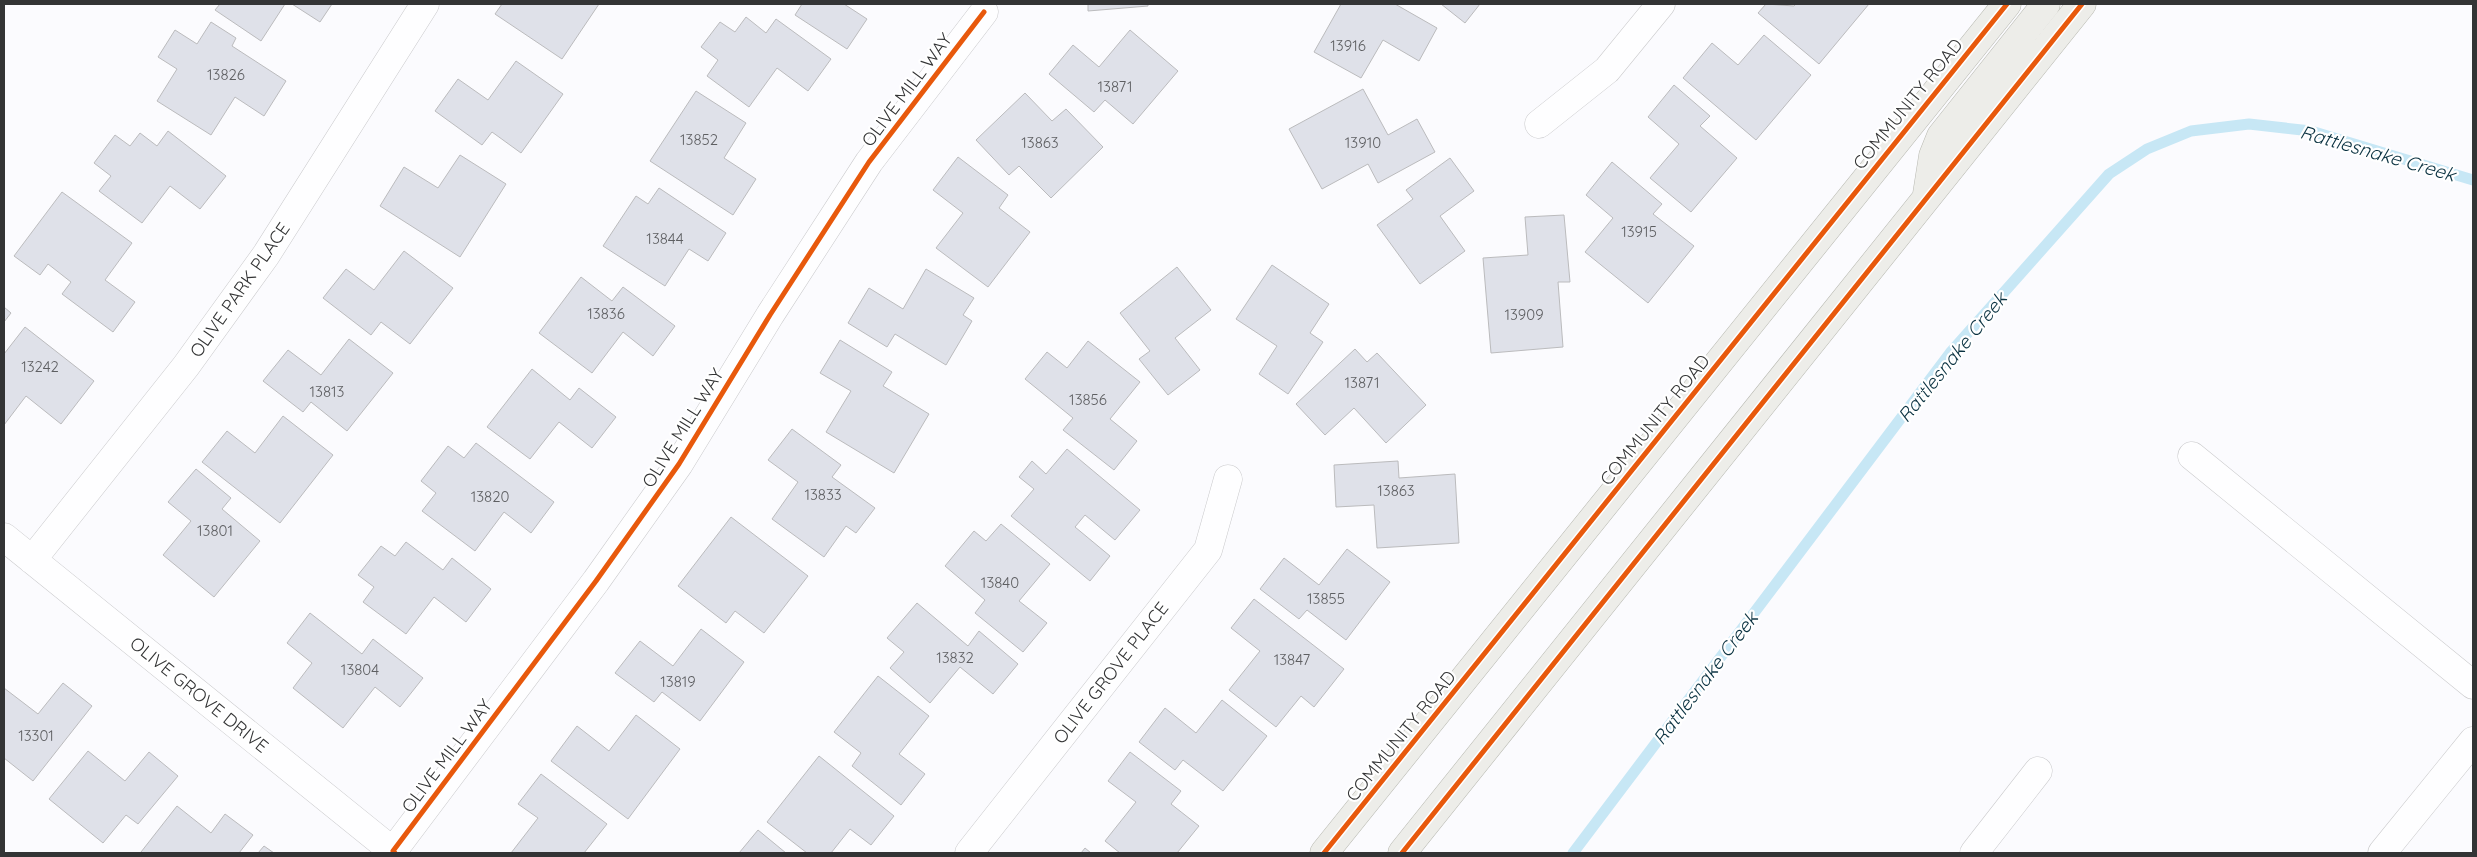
<svg xmlns="http://www.w3.org/2000/svg" width="2477" height="857" font-family="Quicksand,sans-serif">
<style>
.lines{fill:none;stroke-linecap:round;stroke-linejoin:round}
.stream{stroke:#c7e7f5;stroke-width:11}
.building{fill:#dfe1e9;stroke:#bbbbbd}
.minor-casing{stroke:#cacacc;stroke-width:29}
.major-casing{stroke:#b7b8b0;stroke-width:29}
.minor{stroke:#fefeff;stroke-width:28}
.major{stroke:#edede9;stroke-width:28}
.cycleway-casing{stroke:#fff;stroke-width:8}
.cycleway{stroke:#e8590c;stroke-width:5}
.labels{text-anchor:middle;stroke-width:4.5;stroke-linejoin:round;paint-order:stroke}
.number-label{font-size:15px;fill:#5e5f62}
.street-label{font-size:18px;fill:#333435;stroke:#fff}
.water-label{font-size:19px;font-style:italic;fill:#0a3241;stroke:#fff}
</style>
<rect width="100%" height="100%" fill="#fbfbfe"/>
<g class="lines">
<path class="stream" d="M1573 853 1950 353 2109 174 2147 149 2191 131 2249 124 2311 131 2473 180"/>
</g>
<path class="building" d="M220 4H285L261 41 215 10Z
M292 4H332L320 22Z
M502 4H599L562 59 495 14Z
M802 4H844L867 19 847 49 795 15Z
M1088 4H1148V6L1088 11Z
M1341 4H1395L1437 28 1419 61 1383 40 1361 78 1314 52Z
M1441 4H1480L1465 23Z
M1766 4 1794 6 1796 4H1869L1819 64 1758 13Z
M746 17 766 33 776 19 831 59 808 91 777 68 749 107 707 76 718 60 701 47 720 22 735 32Z
M211 22 236 38 232 46 286 81 264 116 235 97 211 135 157 101 177 69 158 57 175 30 197 44Z
M1130 30 1178 71 1133 124 1105 100 1094 112 1049 74 1073 45 1099 67Z
M1764 35 1811 75 1756 140 1683 78 1712 43 1738 65Z
M516 61 563 94 521 153 492 132 482 145 435 111 458 79 488 100Z
M1674 85 1710 116 1700 126 1737 158 1691 212 1650 178 1679 144 1648 117Z
M1363 89 1388 135 1417 119 1435 152 1378 183 1368 164 1322 189 1289 129Z
M696 91 746 123 724 158 756 179 733 215 650 161Z
M1025 93 1052 121 1066 109 1103 147 1051 198 1019 166 1009 175 976 140Z
M168 131 226 176 200 209 170 186 142 223 99 191 111 176 94 163 115 135 130 146 140 133 157 146Z
M460 155 506 184 460 257 380 206 404 167 438 188Z
M958 157 1008 195 999 208 1030 232 988 287 936 248 963 213 933 190Z
M1450 158 1474 191 1440 216 1465 251 1420 284 1377 225 1413 199 1406 190Z
M1612 162 1662 204 1653 214 1694 246 1648 303 1585 252 1613 218 1586 195Z
M659 188 726 233 708 261 689 249 665 286 603 246 636 196 648 204Z
M62 192 132 243 105 280 135 302 113 332 62 294 71 282 48 264 40 275 14 256Z
M1564 215 1570 282H1558L1563 347 1491 353 1483 258 1528 255 1525 217Z
M404 251 453 288 410 344 381 322 371 335 323 298 346 269 374 290Z
M1272 265 1329 304 1310 333 1323 342 1288 394 1259 374 1277 346 1236 319Z
M1177 267 1211 310 1175 338 1200 370 1168 395 1139 359 1150 351 1120 313Z
M926 269 974 298 963 315 972 321 946 365 895 334 887 347 848 323 869 288 903 309Z
M581 277 612 301 623 287 675 326 653 356 623 332 592 373 539 333Z
M4 307 11 313 4 322Z
M25 327 94 381 61 424 26 396 4 425V354Z
M349 339 393 373 347 431 311 402 303 412 263 381 288 350 321 375Z
M840 340 892 372 883 386 929 414 894 473 826 432 851 391 820 373Z
M1088 341 1140 382 1110 419 1137 441 1114 470 1063 430 1073 418 1025 379 1047 352 1067 368Z
M1355 349 1367 362 1377 353 1426 405 1386 443 1354 408 1325 435 1296 404Z
M532 369 570 400 579 388 616 417 592 448 559 422 530 459 487 427Z
M283 416 333 455 280 523 202 462 227 431 255 453Z
M792 429 841 465 832 477 875 508 856 533 846 526 824 557 772 519 798 482 768 460Z
M476 443 554 502 531 533 504 512 475 551 422 511 436 493 421 481 448 446 464 458Z
M1067 449 1140 510 1115 540 1085 515 1075 527 1110 556 1090 581 1011 516 1034 489 1019 477 1032 461 1046 474Z
M1398 461 1399 478 1455 474 1459 543 1377 548 1374 505 1336 507 1334 465Z
M196 469 231 498 222 509 260 541 214 597 163 555 191 521 168 502Z
M731 517 808 576 764 633 735 611 726 623 678 586Z
M1001 524 1050 564 1019 601 1047 623 1023 652 975 613 985 600 945 566 974 531 986 541Z
M406 542 443 570 452 558 491 589 466 622 434 597 406 634 363 602 374 587 358 575 381 546 395 556Z
M1347 549 1390 582 1346 640 1307 610 1299 619 1260 589 1284 558 1319 585Z
M1254 599 1344 669 1314 707 1301 696 1276 727 1229 690 1260 651 1231 628Z
M917 603 968 646 979 631 1018 664 993 694 960 667 930 703 890 668 904 652 887 638Z
M310 613 362 654 373 639 423 678 400 707 375 687 343 728 293 688 312 663 287 643Z
M701 629 744 662 700 721 662 692 654 702 615 673 640 641 673 666Z
M878 676 929 716 899 754 925 774 901 805 852 766 861 753 834 732Z
M63 683 92 706 33 781 4 758V688L38 714Z
M1222 700 1267 736 1223 791 1183 760 1175 770 1139 742 1165 708 1196 733Z
M636 715 680 749 628 819 551 761 577 726 609 751Z
M88 751 125 781 149 752 178 776 138 824 126 815 103 843 49 799Z
M1130 752 1181 791 1171 804 1199 826 1177 853H1120L1105 841 1136 802 1108 781Z
M819 756 894 816 871 845 850 829 831 853H807L767 822Z
M541 774 607 824 584 853H511L538 818 518 804Z
M177 806 211 833 225 814 253 835 239 853H143L141 852Z
M758 830 786 853H739Z
M264 846 274 853H258Z
M1085 848 1091 853H1081Z"/>
<g class="lines">
<defs>
<path id="minor" d="M1539 124 1607 70 1661 4
M2192 456 2473 685
M4 537 395 853
M32 560 186 366 266 255 425 4
M393 851 596 581 679 464 770 315 869 162 984 12
M969 853 1208 550 1228 479
M1974 853 2038 771
M2382 853 2473 741"/>
<path id="major" d="M1927 194 1933 156 1941 136 2046 4
M1324 853 2007 4
M1402 853 2082 4"/>
</defs>
<use href="#minor" class="minor-casing"/>
<use href="#major" class="major-casing"/>
<use href="#minor" class="minor"/>
<use href="#major" class="major"/>
<defs>
<path id="cycleway" d="M395 853 393 851 596 581 679 464 770 315 869 162 984 12
M1324 853 2007 4
M1402 853 2082 4"/>
</defs>
<use href="#cycleway" class="cycleway-casing"/>
<use href="#cycleway" class="cycleway"/>
</g>
<g class="labels">
<g class="number-label">
<text x="1348" y="51">13916</text>
<text x="226" y="80">13826</text>
<text x="1115" y="92">13871</text>
<text x="699" y="145">13852</text>
<text x="1040" y="148">13863</text>
<text x="1363" y="148">13910</text>
<text x="1639" y="237">13915</text>
<text x="665" y="244">13844</text>
<text x="606" y="319">13836</text>
<text x="1524" y="320">13909</text>
<text x="40" y="372">13242</text>
<text x="1362" y="388">13871</text>
<text x="327" y="397">13813</text>
<text x="1088" y="405">13856</text>
<text x="1396" y="496">13863</text>
<text x="823" y="500">13833</text>
<text x="490" y="502">13820</text>
<text x="215" y="536">13801</text>
<text x="1000" y="588">13840</text>
<text x="1326" y="604">13855</text>
<text x="955" y="663">13832</text>
<text x="1292" y="665">13847</text>
<text x="360" y="675">13804</text>
<text x="678" y="687">13819</text>
<text x="36" y="741">13301</text>
</g>
<g class="street-label">
<text transform="translate(907 90) rotate(-53)" y="6">OLIVE MILL WAY</text>
<text transform="translate(1908 104) rotate(-51)" y="6">COMMUNITY ROAD</text>
<text transform="translate(240 290) rotate(-55)" y="6">OLIVE PARK PLACE</text>
<text transform="translate(1655 420) rotate(-51)" y="6">COMMUNITY ROAD</text>
<text transform="translate(683 428) rotate(-58)" y="6">OLIVE MILL WAY</text>
<text transform="translate(1111 673) rotate(-52)" y="6">OLIVE GROVE PLACE</text>
<text transform="translate(199 695) rotate(39)" y="6">OLIVE GROVE DRIVE</text>
<text transform="translate(1401 736) rotate(-51)" y="6">COMMUNITY ROAD</text>
<text transform="translate(447 756) rotate(-53)" y="6">OLIVE MILL WAY</text>
</g>
<g class="water-label">
<text transform="translate(2378 153) rotate(16)" y="7">Rattlesnake Creek</text>
<text transform="translate(1952 357) rotate(-51)" y="7">Rattlesnake Creek</text>
<text transform="translate(1705 678) rotate(-53)" y="7">Rattlesnake Creek</text>
</g>
</g>
<rect width="2477" height="857" fill="none" stroke="#333435" stroke-width="10"/>
</svg>
